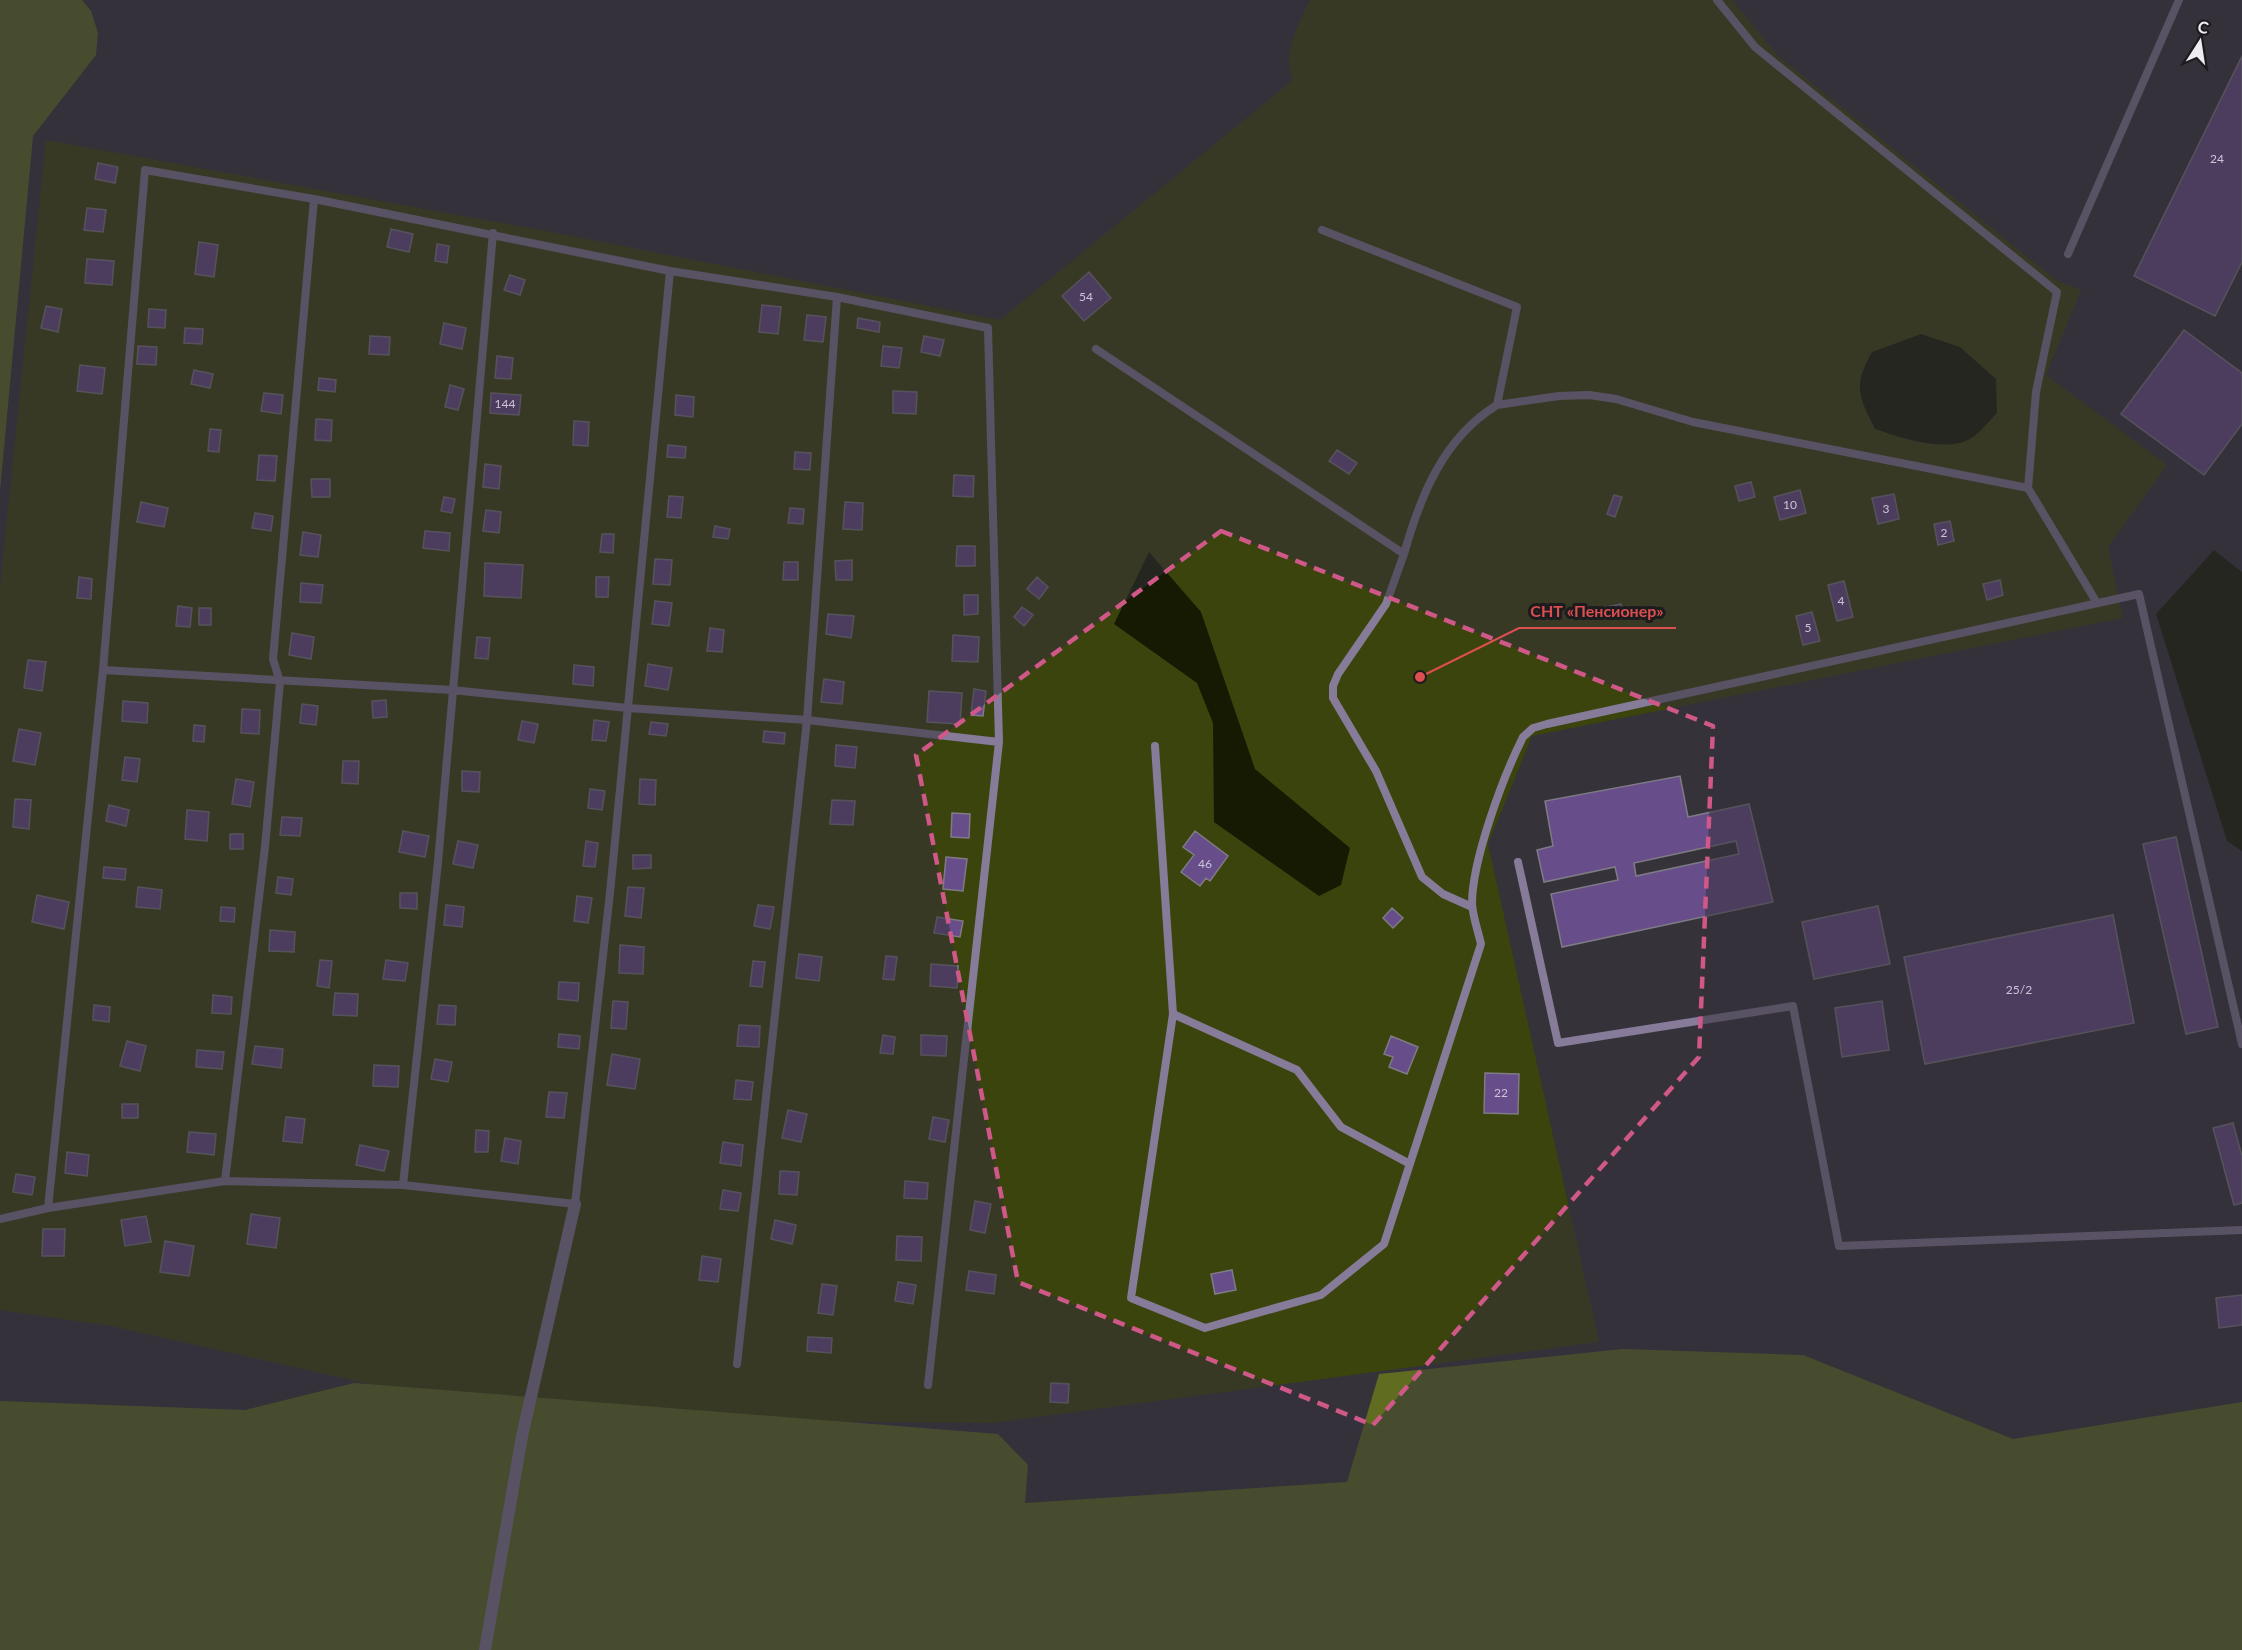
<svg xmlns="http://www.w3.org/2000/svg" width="2242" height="1650" font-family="Lato,sans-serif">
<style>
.green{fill:#3b440d}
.forest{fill:#606d20}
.water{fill:#161a03}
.building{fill:#684d8b;stroke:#7f7b84;stroke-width:1.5;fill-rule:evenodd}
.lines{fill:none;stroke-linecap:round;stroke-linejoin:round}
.service{stroke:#867b98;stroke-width:8}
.minor{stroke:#867b98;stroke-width:12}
.marked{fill:none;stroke:#cf5888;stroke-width:4.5;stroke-dasharray:12 8;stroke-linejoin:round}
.labels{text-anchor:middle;stroke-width:6;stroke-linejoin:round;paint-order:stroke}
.number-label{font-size:12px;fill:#ccc4d8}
.leader{fill:none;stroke:#db4f50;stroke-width:2}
.callout-dot{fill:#db4f50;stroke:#1c1b1e;stroke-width:2}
.callout-label{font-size:16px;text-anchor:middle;font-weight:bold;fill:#db4f50;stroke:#1c1b1e;stroke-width:6;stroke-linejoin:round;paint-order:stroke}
</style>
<rect width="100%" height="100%" fill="#35323a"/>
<path class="green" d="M1310 0H1732L1778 56 2057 281 2081 290 2046 375 2167 465 2108 547 2123 618 1532 736 1488 844 1599 1342 992 1423 525 1419 111 1326 0 1310V587L46 140 551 232 1000 320 1293 80C1281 54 1299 24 1310 0Z"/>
<path class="forest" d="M0 0H82L91 11 98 33 96 55 33 136 0 491Z
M1623 1349 1803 1355 2013 1439 2242 1402V1650H0V1401L245 1410 354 1383 998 1434 1028 1465 1025 1503 1347 1482 1379 1374Z"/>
<path class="water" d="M1921 334 1960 347 1996 379 1997 413C1989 421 1977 437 1966 441 1940 451 1901 438 1875 429 1858 395 1853 386 1872 352Z
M2214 550 2242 572V851L2227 841 2156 614Z
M1149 552 1201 612 1255 769 1350 848 1341 885 1319 896 1214 822 1213 723 1197 683 1114 624Z"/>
<path class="building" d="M2242 56V262L2215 316 2134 276Z
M98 163 118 167 115 183 95 179Z
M87 208 106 210 103 232 84 230Z
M391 229 413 234 409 252 387 247Z
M199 242 218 245 214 277 195 274Z
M437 244 449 246 447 263 435 261Z
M87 259 114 261 112 285 85 283Z
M1089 272 1111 298 1084 321 1062 296Z
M510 275 525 280 520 295 504 290Z
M762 305 781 307 778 334 759 332Z
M46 306 62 309 58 332 41 328Z
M149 309 166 310 165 328 148 327Z
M807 315 826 317 823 342 804 340Z
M858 318 880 322 879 332 857 328Z
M444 323 466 328 462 349 440 344Z
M185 328 203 329 202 344 184 343Z
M2184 330 2242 373V424L2204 475 2121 414Z
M370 336 390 337 389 355 369 354Z
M924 336 944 340 940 356 921 352Z
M138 346 157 347 156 365 137 364Z
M883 346 902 348 899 368 881 366Z
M497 356 513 358 511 379 495 378Z
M80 365 105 368 102 394 77 391Z
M194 370 213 374 210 388 191 384Z
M319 378 336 380 335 392 318 390Z
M450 385 464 389 458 410 445 407Z
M893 391 917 392 916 414 893 413Z
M264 393 283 395 281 414 261 411Z
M491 393 521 395 519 415 490 413Z
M676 395 694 397 693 417 675 415Z
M316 419 332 420 331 441 315 440Z
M574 421 589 422 588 446 573 445Z
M210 429 221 430 219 452 208 451Z
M668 445 686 447 685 458 667 457Z
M1337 450 1357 463 1349 474 1329 461Z
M795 452 811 453 810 470 794 469Z
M259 455 277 456 275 481 257 480Z
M485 464 501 466 499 489 483 487Z
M954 475 974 476 973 497 953 496Z
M311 479H330V497H312Z
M1751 482 1755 497 1739 501 1735 486Z
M1800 490 1806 513 1780 520 1774 497Z
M1894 494 1899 519 1878 524 1872 498Z
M1614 495 1622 497 1615 517 1607 514Z
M669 496 683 497 681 518 667 517Z
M444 497 455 499 452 513 441 511Z
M141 502 168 508 164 527 137 522Z
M845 502 863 503 862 530 843 529Z
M790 508 804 509 803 524 788 523Z
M486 510 501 512 499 533 483 531Z
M255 513 273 516 271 531 252 528Z
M1950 521 1954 541 1938 545 1934 524Z
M715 526 730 529 728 539 713 537Z
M425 531 450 533 449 551 423 548Z
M303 532 321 535 318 557 300 555Z
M602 534H614L613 553 600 552Z
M957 546H975V566H956Z
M655 559 672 560 670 585 653 584Z
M852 560V580H836L835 561Z
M784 562H798V580H783Z
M485 563 523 565 521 598 484 596Z
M79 577 92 579 91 599 77 598Z
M596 577H609L608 597H596Z
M1037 577 1048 587 1039 599 1027 589Z
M2000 580 2003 595 1987 600 1983 584Z
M1844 581 1853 617 1837 621 1828 585Z
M301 583 323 585 321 603 300 602Z
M964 595H978V614L964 615Z
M655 601 672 603 669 626 652 624Z
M1621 604 1623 613 1603 618 1601 608Z
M178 606 192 608 190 627 176 626Z
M1022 607 1033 615 1024 626 1014 617Z
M199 608H211V625H199Z
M1812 612 1820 641 1803 645 1796 616Z
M828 614 854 616 851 638 826 634Z
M710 628 724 630 722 652 707 651Z
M292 633 314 637 311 659 289 655Z
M953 635 979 637 978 662 952 661Z
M477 637 490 638 488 659 475 658Z
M28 660 46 662 42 691 24 688Z
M648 664 672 668 668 690 645 686Z
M574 665 594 667 593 686 573 684Z
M824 679 844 682 842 704 821 702Z
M974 689 986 691 983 716 971 715Z
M929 691 962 693 960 724 927 722Z
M386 700 387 717 373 718 372 701Z
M123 701 148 703 147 723 122 721Z
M302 704 318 706 316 725 300 723Z
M242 709 260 710 259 734 241 733Z
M594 720 609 722 606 741 592 740Z
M522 721 538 724 534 743 518 740Z
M651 722 668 724 666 736 649 734Z
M194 725 205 726 204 742 193 741Z
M19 729 41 733 35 765 13 761Z
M764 731 785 733 784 744 763 742Z
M836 745 857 747 855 768 835 766Z
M125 757 140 759 137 782 122 780Z
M343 761H359L358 784 342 783Z
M462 771 480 772 479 792 462 791Z
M1680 776 1688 817 1749 804 1773 902 1562 947 1551 894 1618 880 1615 867 1544 882 1537 850 1553 846 1545 801ZM1736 841 1739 854 1636 876 1634 863Z
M236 779 254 782 250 807 232 804Z
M640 779 656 780 655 805 639 804Z
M590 789 605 791 602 810 588 808Z
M15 799 31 800 29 829 13 827Z
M832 800 855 801 853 825 830 824Z
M109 805 129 810 126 826 106 821Z
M187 810 209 812 207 841 185 839Z
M952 813 970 814 969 838 951 837Z
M282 817 302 818 300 836 280 835Z
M403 831 429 836 425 857 399 852Z
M1195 831 1228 856 1210 881 1206 878 1200 886 1181 872 1194 855 1183 847Z
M230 834H243V849H230Z
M2176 837 2218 1027 2186 1034 2143 844Z
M458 841 478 845 473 868 453 864Z
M586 841 598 843 595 867 583 866Z
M633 855H651V868L633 869Z
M946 857 967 859 963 891 943 889Z
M104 867 126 869 125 880 103 878Z
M278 877 293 879 291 895 276 893Z
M138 887 162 890 160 909 136 907Z
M628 887 644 888 641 918 625 916Z
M400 893H417V909L400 908Z
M37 895 69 902 64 929 32 922Z
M577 896 592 898 588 923 574 921Z
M446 905 464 907 462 927 444 925Z
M758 905 774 907 770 929 754 926Z
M1878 906 1890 964 1814 979 1802 922Z
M221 907 235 908 234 922 220 921Z
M1392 908 1403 918 1393 928 1383 918Z
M2113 915 2134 1023 1925 1064 1904 957Z
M937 917 963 921 960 937 934 933Z
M270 930 295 932 294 952 269 951Z
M620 945 644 947 643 974 619 973Z
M799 954 822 957 819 981 796 978Z
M886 956 897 957 894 980 883 979Z
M320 960 332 961 329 988 317 986Z
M386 960 408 963 405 981 383 979Z
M753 961 765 962 762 987 750 986Z
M931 964 958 966 957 988 930 986Z
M559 982 579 983 578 1001 558 999Z
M335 993 358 994 357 1016 333 1015Z
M213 995 232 997 231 1014 212 1013Z
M613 1001 628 1002 626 1029 611 1028Z
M1882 1001 1889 1050 1842 1057 1835 1008Z
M94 1005 110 1007 109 1022 93 1020Z
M439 1005 456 1006 455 1025 437 1024Z
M739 1025 760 1026 759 1047 737 1046Z
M559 1034 580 1036 579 1049 558 1047Z
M883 1035 895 1037 893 1054 880 1053Z
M921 1035 947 1036 946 1056 921 1055Z
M1391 1036 1418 1047 1407 1074 1389 1067 1393 1057 1384 1054Z
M127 1041 146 1046 140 1071 120 1066Z
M255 1046 283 1049 281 1068 252 1064Z
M197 1050 224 1052 222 1069 196 1067Z
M612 1054 640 1059 635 1089 607 1085Z
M435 1059 452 1062 448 1082 431 1079Z
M374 1065 399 1066 398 1087 373 1086Z
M1485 1073 1519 1074 1518 1114 1484 1113Z
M736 1080 753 1082 751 1100 734 1099Z
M549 1092 567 1093 564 1118 546 1117Z
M122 1104H138V1118H122Z
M788 1110 807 1114 801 1142 782 1138Z
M286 1117 305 1119 302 1143 283 1141Z
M933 1117 949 1120 945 1142 929 1139Z
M2233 1123 2242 1156V1203L2234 1205 2213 1128Z
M476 1130 489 1131 488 1152H475Z
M189 1132 216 1134 214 1155 187 1152Z
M505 1138 521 1141 518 1164 501 1161Z
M723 1142 743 1145 741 1166 720 1163Z
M360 1145 389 1151 384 1171 356 1165Z
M67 1152 89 1155 87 1176 65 1173Z
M780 1171 799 1172 797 1195 779 1194Z
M16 1174 35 1177 32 1195 13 1192Z
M905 1181 928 1183 927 1199 904 1198Z
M723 1190 741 1193 738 1211 720 1209Z
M975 1201 991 1204 985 1233 970 1230Z
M251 1214 280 1218 276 1248 247 1244Z
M146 1216 151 1242 125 1246 121 1220Z
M775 1220 796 1225 792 1244 771 1239Z
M43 1229H65L64 1256H42Z
M897 1236 922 1237 921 1261 896 1260Z
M165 1241 194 1246 189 1276 160 1272Z
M702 1256 721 1259 718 1282 699 1280Z
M1232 1270 1236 1290 1215 1294 1211 1274Z
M969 1271 996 1275 994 1294 966 1290Z
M898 1282 916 1285 913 1304 895 1301Z
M822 1284 837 1286 833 1315 818 1313Z
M2242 1295V1325L2219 1328 2216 1298Z
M808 1337 832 1338 831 1353 807 1351Z
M1051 1383 1069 1384 1068 1403 1050 1402Z"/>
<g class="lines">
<path class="service" d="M1717 0 1755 47 2057 292 2036 392 2028 488
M1322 230 1517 307 1497 405 1559 396 1589 395 1616 399 1693 422 2028 488 2097 603
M2068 254 2179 0
M1096 349 1404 554 1386 604 1338 674 1333 686V698L1376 771 1422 877 1443 894 1472 907
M1404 554C1420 497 1443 438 1497 405
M103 670 452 690 628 708 807 720 999 742
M1155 746 1173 1014 1131 1298 1205 1328 1321 1295 1384 1244 1481 944C1478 931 1473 917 1472 904 1472 860 1503 777 1523 737L1533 728 1547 724 2139 594 2242 1044
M1518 862 1558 1043 1793 1006 1839 1246 2242 1230
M1173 1014 1297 1070 1341 1127 1410 1164
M225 1181 265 847 280 682 273 659 314 199
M403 1185 438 862 493 233
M48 1208 103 670 145 170 314 199 670 271 837 297 988 328 999 742 928 1385
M0 1219 48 1208 225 1181 403 1185 575 1204 610 893 670 271
M737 1364 807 720 837 297"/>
<path class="minor" d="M485 1650 522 1436 575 1204"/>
</g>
<path d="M0 0H2242V1650H0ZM1221 531 1713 726 1699 1057 1373 1425 1018 1282 916 755Z" fill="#35323a" fill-opacity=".55" fill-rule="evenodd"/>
<path class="marked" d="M1221 531 1713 726 1699 1057 1373 1425 1018 1282 916 755Z"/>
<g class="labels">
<g class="number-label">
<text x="2217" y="163">24</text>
<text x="1086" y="301">54</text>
<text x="505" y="408">144</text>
<text x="1790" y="509">10</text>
<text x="1886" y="513">3</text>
<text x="1944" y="537">2</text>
<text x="1841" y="605">4</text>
<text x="1808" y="632">5</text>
<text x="1205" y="868">46</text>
<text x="2019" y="994">25/2</text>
<text x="1501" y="1097">22</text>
</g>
</g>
<path class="leader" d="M1420 677L1519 628H1676"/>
<circle class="callout-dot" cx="1420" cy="677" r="6"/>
<g class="callout-label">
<text x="1597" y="617">СНТ «Пенсионер»</text>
</g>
<g transform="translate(2200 42) rotate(12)" stroke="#1c1b1e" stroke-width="4.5" paint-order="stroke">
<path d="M0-4.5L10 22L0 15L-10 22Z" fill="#eeecf1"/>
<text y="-9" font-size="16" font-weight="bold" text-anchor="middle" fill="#eeecf1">С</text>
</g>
</svg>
